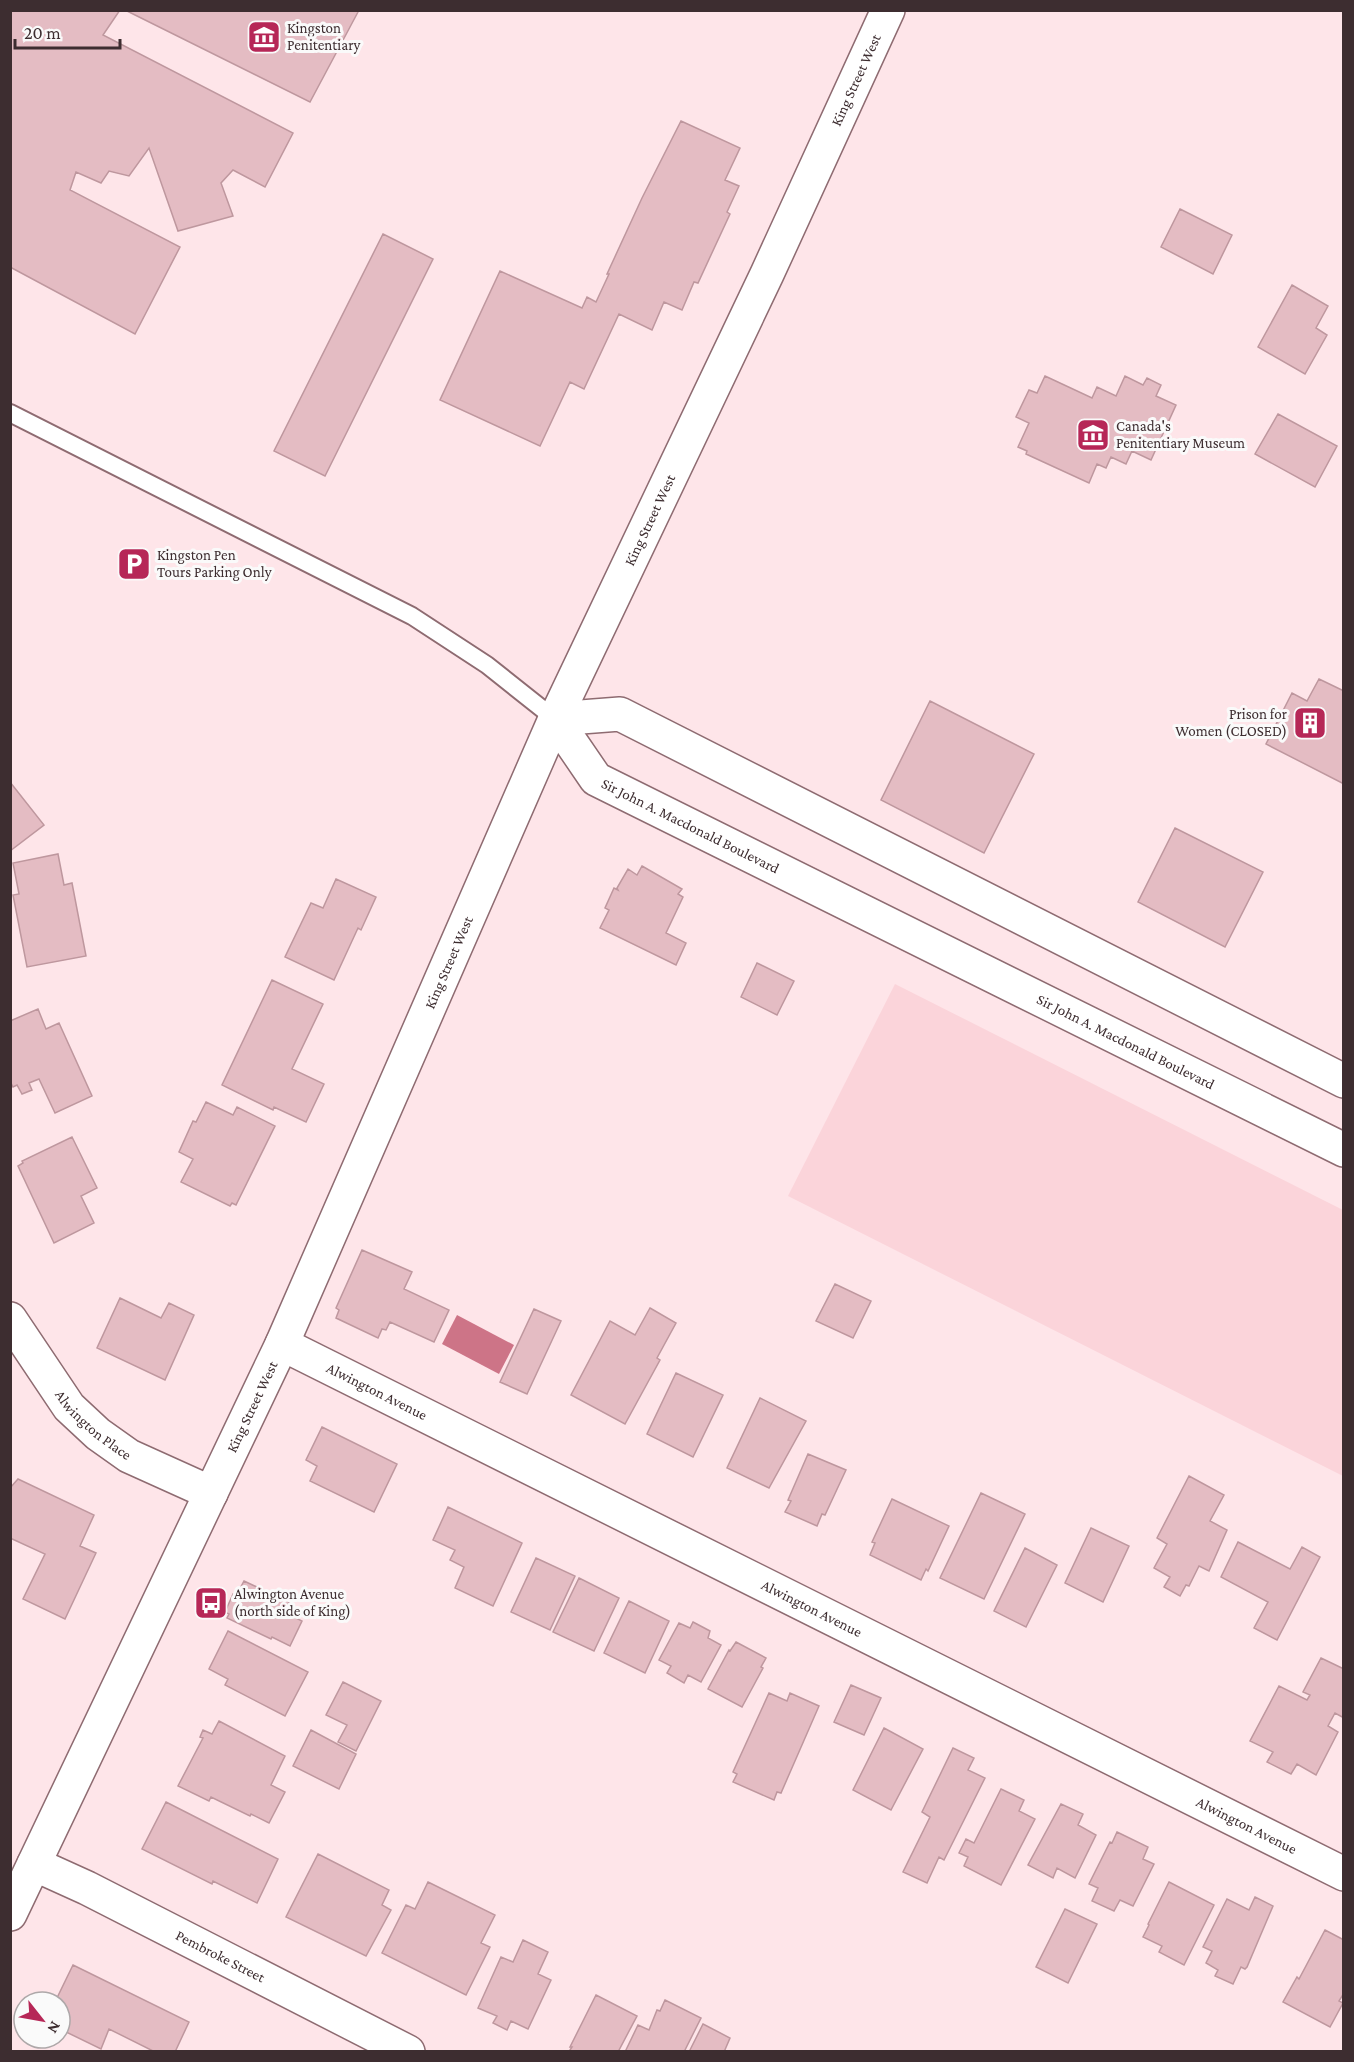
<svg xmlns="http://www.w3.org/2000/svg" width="1354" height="2062" font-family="'Crimson Pro',serif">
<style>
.built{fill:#fbd4da}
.water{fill:#cd7487}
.building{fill:#e4bcc3;stroke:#be979e;stroke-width:1.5}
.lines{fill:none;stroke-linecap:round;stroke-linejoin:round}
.lane-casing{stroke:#8e6b71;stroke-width:20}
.street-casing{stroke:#8e6b71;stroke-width:36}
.secondary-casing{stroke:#8e6b71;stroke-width:36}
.primary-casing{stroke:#8e6b71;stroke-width:36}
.lane{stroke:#fff;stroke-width:16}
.street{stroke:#fff;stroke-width:33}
.secondary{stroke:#fff;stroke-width:33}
.primary{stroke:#fff;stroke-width:33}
.labels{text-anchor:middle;stroke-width:6;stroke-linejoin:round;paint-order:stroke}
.poi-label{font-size:15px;fill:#3d2d30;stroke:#fafafa;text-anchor:start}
.street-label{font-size:15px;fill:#3d2d30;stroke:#fafafa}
</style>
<rect width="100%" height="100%" fill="#fee5e9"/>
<path class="built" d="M895 984 1343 1210V1476L788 1196Z"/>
<path class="water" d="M457 1315 514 1345 499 1374 442 1344Z"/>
<path class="building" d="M10 10H120L103 35 293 133 265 187 233 170 221 183 233 216 178 231 149 148 129 176 109 171 101 183 76 172 70 190 180 247 135 334 10 267Z
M125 10H356L358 12 310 102Z
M681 121 740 148 725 180 739 186 727 212 730 214 698 283 694 282 682 310 664 302 652 330 619 314 584 389 570 382 540 446 440 400 500 271 582 308 587 297 596 302 609 274H607L642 198Z
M1180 209 1232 235 1213 274 1161 247Z
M383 234 433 259 325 476 274 451Z
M1292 285 1328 306 1316 328 1327 335 1305 374 1258 347Z
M1045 376 1092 398 1097 387 1116 396 1125 376 1143 385 1147 378 1161 385 1156 396 1176 405 1151 460 1132 451 1126 464 1111 457 1106 468 1097 464 1089 483 1026 454 1027 451 1018 447 1029 423 1016 417 1029 390 1037 393Z
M1278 414 1337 446 1315 487 1255 454Z
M1319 679 1344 691V784L1266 744 1292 693 1307 701Z
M930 701 1034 754 984 853 881 800Z
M10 782 44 825 10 851Z
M1175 828 1263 872 1225 947 1138 902Z
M58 854 64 885 72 883 86 956 27 967 13 895 19 894 13 863Z
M642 866 682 889 678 894 683 897 666 933 686 943 676 965 600 928 609 910 605 908 614 888 618 890 617 888 628 869 637 875Z
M336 879 376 897 361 930 358 928 334 980 285 957 311 903 323 908Z
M757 963 794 981 777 1015 741 997Z
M272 980 323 1004 292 1069 324 1084 306 1122 274 1107 273 1110 222 1085Z
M38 1009 46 1029 59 1023 92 1096 55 1113 39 1079 29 1083 32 1090 22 1094 17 1085 13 1087 10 1081V1021Z
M206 1102 233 1115 237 1107 275 1126 236 1205 232 1203 230 1206 181 1182 193 1159 179 1152 193 1121 196 1122Z
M72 1137 97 1188 81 1196 94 1223 54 1243 18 1166 23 1163 22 1161Z
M362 1250 412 1272 404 1289 449 1310 434 1342 390 1322 386 1330 382 1329 378 1338 336 1318 339 1310 336 1308Z
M835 1284 871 1301 853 1338 816 1321Z
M120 1298 161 1318 169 1303 194 1315 165 1380 97 1348Z
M650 1308 676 1323 657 1358 660 1360 625 1424 571 1395 610 1321 635 1335Z
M534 1309 561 1321 527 1394 500 1382Z
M676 1373 723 1395 693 1457 647 1434Z
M760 1398 806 1421 769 1488 727 1468Z
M322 1427 397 1464 374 1512 310 1481 317 1466 306 1460Z
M808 1454 846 1470 825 1515 822 1514 817 1526 785 1512 791 1501 788 1500Z
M1189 1476 1224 1495 1210 1521 1227 1530 1209 1571 1199 1566 1189 1586 1186 1585 1180 1596 1164 1587 1170 1577 1154 1568 1167 1544 1157 1538Z
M18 1479 94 1515 80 1546 96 1553 65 1619 23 1599 45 1554 10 1538V1488Z
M981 1493 1025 1514 984 1599 940 1578Z
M892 1499 949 1526 928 1571 926 1569 921 1580 870 1555 875 1543 872 1542Z
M448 1507 522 1543 493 1606 455 1588 464 1567 450 1560 455 1550 433 1540Z
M1091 1528 1129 1546 1103 1602 1065 1583Z
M1238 1542 1290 1569 1302 1547 1320 1557 1277 1640 1254 1628 1268 1602 1221 1577Z
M1025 1548 1057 1565 1026 1627 994 1611Z
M536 1558 575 1576 550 1630 511 1612Z
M579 1578 619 1598 594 1651 553 1632Z
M244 1581 289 1602 284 1612 302 1621 290 1646 272 1637 271 1639 227 1618 229 1614 225 1612 233 1594 236 1596Z
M629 1601 669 1621 645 1673 604 1653Z
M693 1622 710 1631 708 1638 721 1645 701 1682 688 1675 684 1683 667 1673 671 1666 659 1660 679 1623 690 1628Z
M228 1631 308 1672 285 1716 225 1685 228 1679 209 1669Z
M736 1642 766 1658 761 1667 763 1668 742 1707 708 1689 729 1650 730 1651Z
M1321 1658 1344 1669V1718L1335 1713 1328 1726 1338 1732 1316 1775 1297 1764 1291 1774 1267 1762 1273 1752 1250 1741 1279 1686 1307 1700 1310 1695 1303 1692Z
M343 1682 381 1701 356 1751 338 1742 347 1725 326 1715Z
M851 1685 881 1698 864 1735 834 1722Z
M769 1693 787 1701 790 1693 819 1706 781 1793 777 1792 774 1800 733 1782 737 1774 733 1772Z
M219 1721 285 1756 271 1785 285 1792 269 1823 251 1814 250 1816 211 1797 209 1801 178 1786 203 1738 200 1737 203 1730 212 1734Z
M884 1728 923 1749 891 1810 853 1790Z
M311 1730 356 1754 339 1789 293 1766Z
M953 1748 974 1758 968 1770 985 1778 944 1860 939 1857 927 1883 903 1872 930 1817 922 1812Z
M1001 1789 1024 1800 1019 1811 1035 1819 1001 1885 964 1866 968 1857 959 1853 966 1839 974 1843Z
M166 1802 278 1859 257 1903 213 1881 212 1884 142 1849Z
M1061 1804 1083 1814 1078 1825 1096 1835 1075 1878 1057 1868 1053 1878 1028 1865Z
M1117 1832 1148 1847 1143 1859 1154 1864 1133 1906 1120 1900 1114 1911 1092 1901 1098 1888 1089 1884 1110 1842 1112 1843Z
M318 1854 389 1890 382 1905 391 1910 366 1956 286 1917Z
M428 1882 495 1915 481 1943 490 1947 466 1995 382 1953 406 1905 415 1909Z
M1169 1882 1214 1905 1184 1965 1159 1952 1162 1946 1143 1937 1149 1925 1148 1924Z
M1255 1897 1273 1906 1247 1967 1245 1969 1241 1967 1233 1984 1215 1976 1218 1970 1206 1963 1212 1951 1203 1947 1227 1899 1249 1910Z
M1065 1909 1097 1924 1068 1983 1036 1967Z
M1325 1930 1344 1940V1993L1339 2001 1343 2003 1330 2027 1283 2002 1297 1977 1299 1979Z
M523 1940 548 1952 538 1974 551 1980 528 2029 511 2021 507 2030 493 2023 497 2016 478 2008 501 1957 513 1962Z
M73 1965 189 2022 175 2052H155L109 2029 101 2049 60 2029V2002H55Z
M596 1995 637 2016 618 2052H573L570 2050 572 2047H570Z
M665 2000 701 2018 684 2052H625L638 2025 649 2030 657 2010 660 2011Z
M703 2024 730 2038 724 2052H689Z"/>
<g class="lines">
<defs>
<path id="lane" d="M10 413 412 616 487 665 555 719"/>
<g id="street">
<path id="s1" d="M10 1319 69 1407 98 1434 129 1456 211 1493"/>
<path id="s2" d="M282 1344 1344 1874"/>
<path id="s3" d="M34 1864 87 1888 408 2052"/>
</g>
<g id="secondary">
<path id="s4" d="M10 1914 282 1344 555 719 767 274 888 10"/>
</g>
<g id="primary">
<path id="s5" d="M555 719 596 779 1344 1150"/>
<path d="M555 719 620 714 1344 1081"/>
</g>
</defs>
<use href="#lane" class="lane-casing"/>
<use href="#street" class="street-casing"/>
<use href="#secondary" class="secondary-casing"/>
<use href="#primary" class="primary-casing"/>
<use href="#lane" class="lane"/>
<use href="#street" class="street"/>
<use href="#secondary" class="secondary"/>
<use href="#primary" class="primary"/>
</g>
<defs>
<symbol id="museum-square" viewBox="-11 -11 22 22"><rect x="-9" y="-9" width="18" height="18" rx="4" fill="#b62757" stroke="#fafafa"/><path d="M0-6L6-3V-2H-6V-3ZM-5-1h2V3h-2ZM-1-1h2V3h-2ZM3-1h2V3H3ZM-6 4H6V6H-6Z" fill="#fff"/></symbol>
<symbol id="parking-square" viewBox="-11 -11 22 22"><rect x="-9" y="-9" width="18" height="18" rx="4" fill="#b62757" stroke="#fafafa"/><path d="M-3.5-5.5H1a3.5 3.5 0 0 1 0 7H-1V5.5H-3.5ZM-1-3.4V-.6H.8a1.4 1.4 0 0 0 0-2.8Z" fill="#fff"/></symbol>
<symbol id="building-square" viewBox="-11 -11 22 22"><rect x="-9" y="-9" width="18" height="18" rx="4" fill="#b62757" stroke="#fafafa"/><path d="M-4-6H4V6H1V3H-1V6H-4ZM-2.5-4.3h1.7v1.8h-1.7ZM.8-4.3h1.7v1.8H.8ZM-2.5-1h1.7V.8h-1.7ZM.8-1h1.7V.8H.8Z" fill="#fff"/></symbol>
<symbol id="bus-square" viewBox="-11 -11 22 22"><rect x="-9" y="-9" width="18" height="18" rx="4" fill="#b62757" stroke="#fafafa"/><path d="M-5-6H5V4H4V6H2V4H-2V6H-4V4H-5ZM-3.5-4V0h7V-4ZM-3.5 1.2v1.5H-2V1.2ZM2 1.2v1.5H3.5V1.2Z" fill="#fff"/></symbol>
</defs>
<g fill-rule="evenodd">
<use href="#museum-square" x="245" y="18" width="38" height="38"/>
<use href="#museum-square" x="1074" y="416" width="38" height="38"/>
<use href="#parking-square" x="115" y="545" width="38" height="38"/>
<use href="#building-square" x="1291" y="704" width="38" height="38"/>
<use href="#bus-square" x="192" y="1584" width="38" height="38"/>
</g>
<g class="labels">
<g class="poi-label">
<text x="287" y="33">Kingston<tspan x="287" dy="17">Penitentiary</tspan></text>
<text x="1116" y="431">Canada's<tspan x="1116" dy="17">Penitentiary Museum</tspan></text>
<text x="157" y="560">Kingston Pen<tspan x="157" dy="17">Tours Parking Only</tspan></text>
<text x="1287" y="719" text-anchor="end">Prison for<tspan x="1287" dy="17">Women (CLOSED)</tspan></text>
<text x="234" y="1599">Alwington Avenue<tspan x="234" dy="17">(north side of King)</tspan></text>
</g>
<g class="street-label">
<text dy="5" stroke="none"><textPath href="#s4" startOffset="2020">King Street West</textPath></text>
<text dy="5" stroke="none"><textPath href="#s4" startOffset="1534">King Street West</textPath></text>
<text dy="5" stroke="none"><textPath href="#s5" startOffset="178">Sir John A. Macdonald Boulevard</textPath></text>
<text dy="5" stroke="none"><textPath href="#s4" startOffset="1048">King Street West</textPath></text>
<text dy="5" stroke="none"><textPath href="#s5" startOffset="664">Sir John A. Macdonald Boulevard</textPath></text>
<text dy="5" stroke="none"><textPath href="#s2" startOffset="106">Alwington Avenue</textPath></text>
<text dy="5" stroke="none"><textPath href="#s4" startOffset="562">King Street West</textPath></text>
<text dy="5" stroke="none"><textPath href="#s1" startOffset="136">Alwington Place</textPath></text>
<text dy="5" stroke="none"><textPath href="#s2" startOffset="592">Alwington Avenue</textPath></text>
<text dy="5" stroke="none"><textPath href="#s2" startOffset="1078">Alwington Avenue</textPath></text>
<text dy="5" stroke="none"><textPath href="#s3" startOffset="208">Pembroke Street</textPath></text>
</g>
</g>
<rect width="1354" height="2062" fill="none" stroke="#3d2d30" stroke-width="24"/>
<g transform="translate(42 2020) rotate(121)"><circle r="28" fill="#fafafa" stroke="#aea8a9" stroke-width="1.5"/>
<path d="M0-4.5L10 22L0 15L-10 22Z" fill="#b62757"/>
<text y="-9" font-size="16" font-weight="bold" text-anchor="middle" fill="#3d2d30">N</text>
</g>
<path d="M15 39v9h105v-9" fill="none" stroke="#3d2d30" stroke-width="3"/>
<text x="24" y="39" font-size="18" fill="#3d2d30" stroke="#fafafa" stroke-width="4.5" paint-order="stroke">20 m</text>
</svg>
